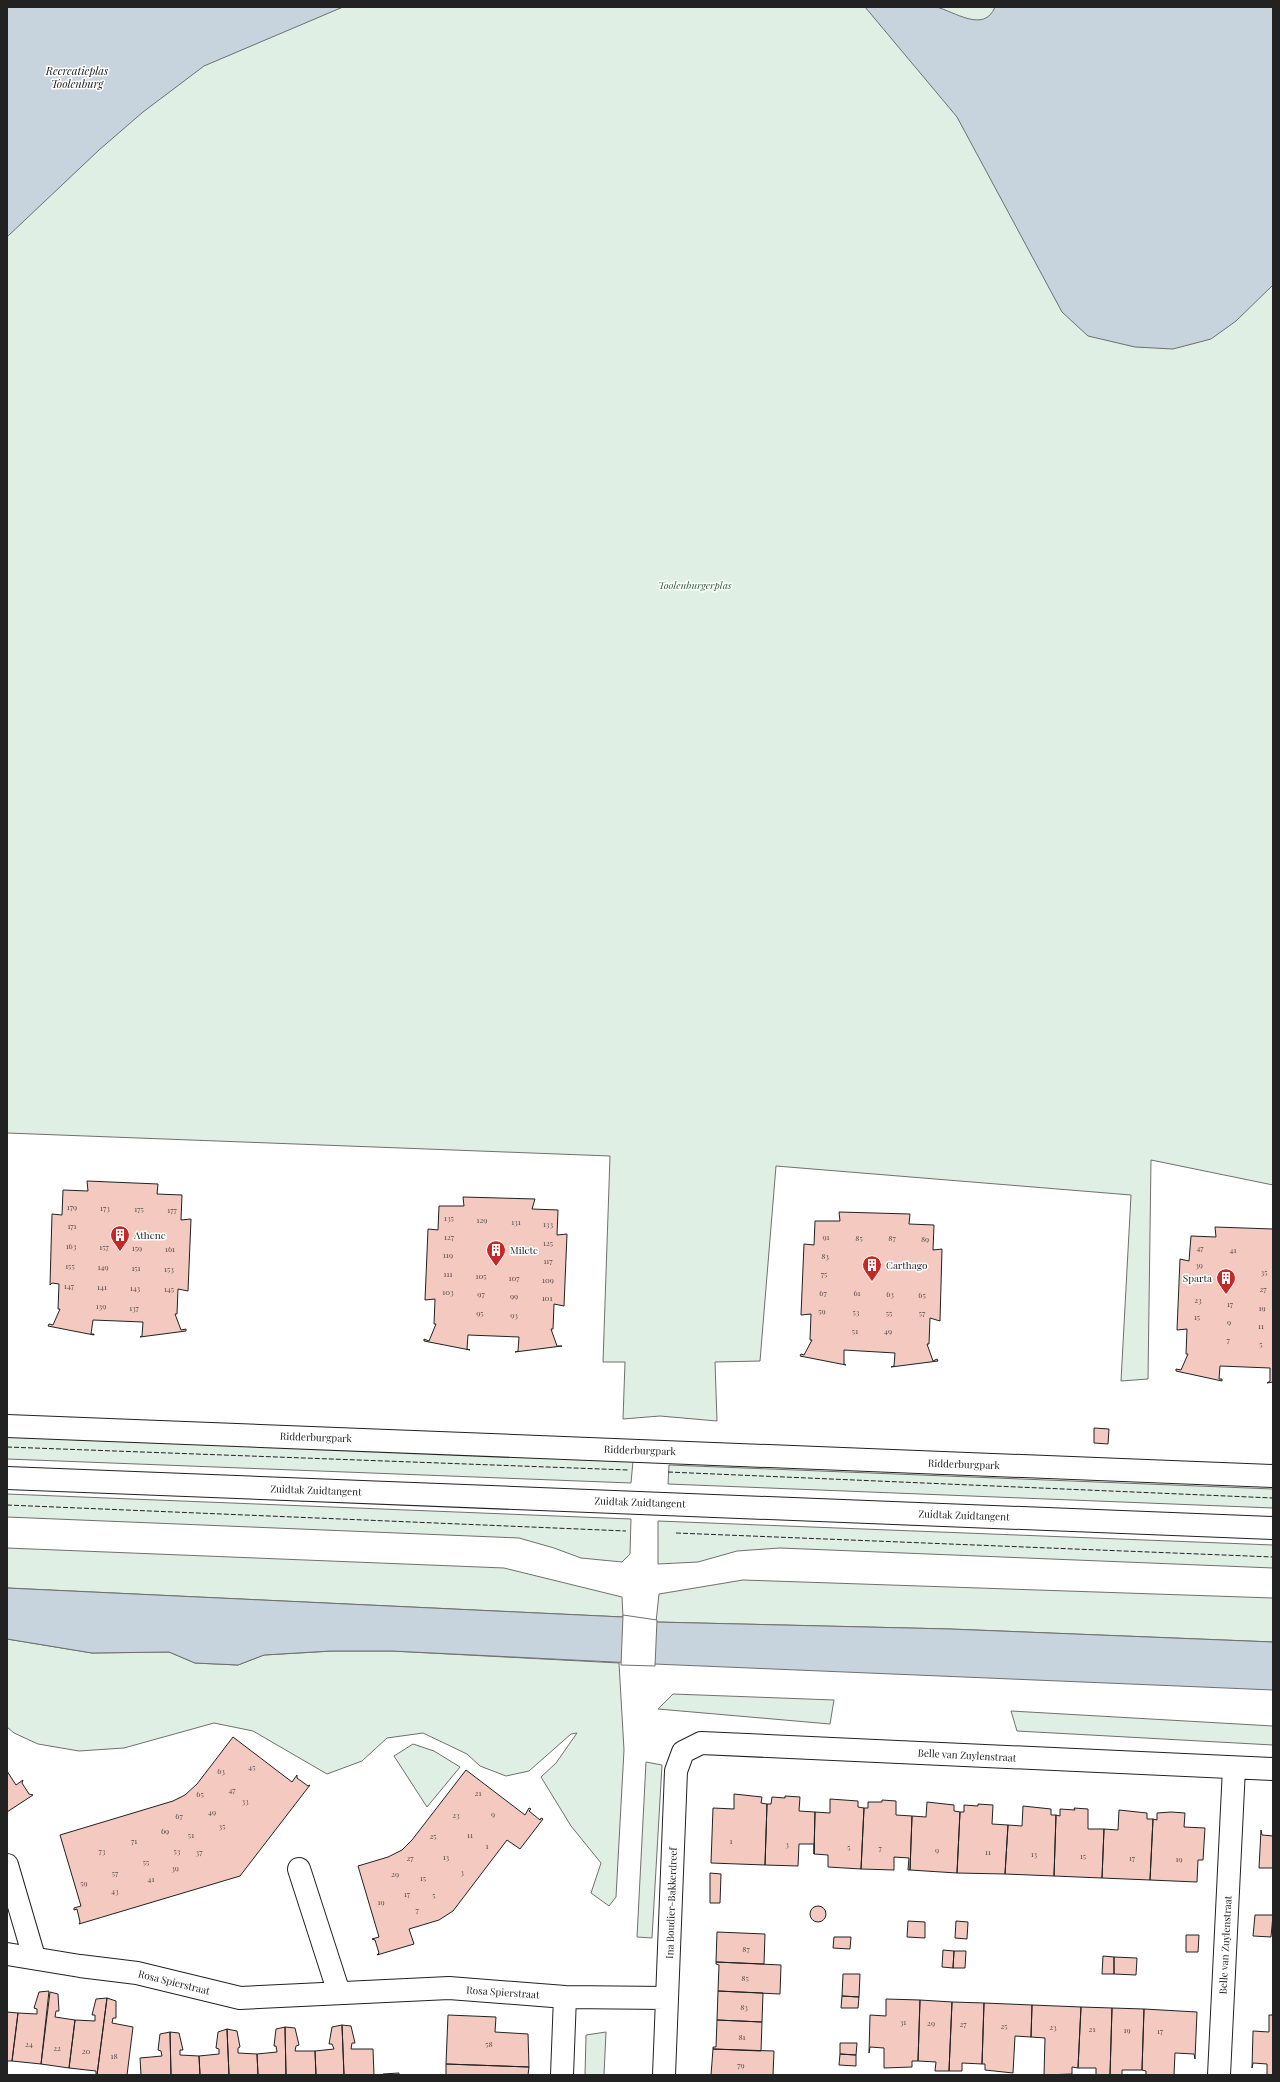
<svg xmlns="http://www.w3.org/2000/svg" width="1280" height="2082" font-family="'Playfair Display',serif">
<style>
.green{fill:#e0efe3;stroke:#6f6f6f}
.water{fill:#c7d3dd;stroke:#6f6f6f}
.pier{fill:#fff;stroke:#6f6f6f}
.building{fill:#f3c9c0;stroke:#222}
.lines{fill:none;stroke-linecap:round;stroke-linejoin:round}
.minor-casing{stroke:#222;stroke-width:24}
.minor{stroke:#fff;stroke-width:22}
.fence{stroke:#222;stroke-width:1;stroke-dasharray:5 2;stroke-linecap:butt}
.labels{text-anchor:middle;stroke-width:3;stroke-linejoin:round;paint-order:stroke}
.number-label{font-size:8px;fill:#564c4a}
.park-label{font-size:10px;font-style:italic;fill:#2f5e38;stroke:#fff}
.poi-label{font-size:10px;fill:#222;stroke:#fff;text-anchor:start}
.street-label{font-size:10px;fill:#222;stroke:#fff}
.water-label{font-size:11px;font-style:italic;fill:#222;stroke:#fff}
</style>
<rect width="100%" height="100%" fill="#fff"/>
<path class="green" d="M7 7H1273V1185L1151 1160 1148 1379 1121 1381 1131 1195 776 1166 760 1361 715 1362 717 1421 660 1416 623 1419 625 1362H603L610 1156 7 1133Z
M7 1437 633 1461 631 1483 7 1459Z
M669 1465 1273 1489V1508L668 1484Z
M7 1494 631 1519 630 1554 622 1562 581 1558 554 1548 519 1538 7 1517Z
M658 1521 1273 1545V1568L780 1548 737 1551 698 1562 658 1564Z
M7 1548 504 1568 622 1597 623 1617 7 1588Z
M743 1580 1273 1598V1642L950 1629 656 1622 659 1594Z
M7 1639 92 1653 169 1652 195 1663 238 1665 264 1655 333 1651H392L619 1663 624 1750 616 1897 609 1906 591 1893 601 1863 571 1826 541 1777 556 1763 577 1733 571 1734 529 1771 506 1776 480 1766 467 1754 423 1733 387 1738 362 1761 327 1774 253 1731 214 1723 124 1748 79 1751 38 1744 14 1733 7 1727Z
M673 1694 834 1700 830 1724 658 1709Z
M1011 1711 1273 1726V1745L1017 1731Z
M413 1744 434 1751 460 1767 427 1807 394 1756Z
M646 1762 662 1765 652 1938 637 1937Z
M606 2032 604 2075H585L586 2035Z"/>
<path class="water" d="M7 7H343L204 66 143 112 99 150 7 237Z
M865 7C882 7 898 7 914 7 921 7 929 6 936 7 954 11 984 34 995 7H1273V285L1236 321 1211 339 1173 349 1135 347 1088 336 1062 312 957 117Z
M7 1588 623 1617 656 1622 950 1629 1273 1642V1690L654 1664 392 1651H331L264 1655 238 1665 195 1663 169 1652 92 1653 7 1639Z"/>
<path class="pier" d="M623 1615 657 1620 655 1666 621 1665Z"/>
<path class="building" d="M87 1181 158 1184 157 1194 182 1195 181 1220 191 1219 188 1291 178 1289 177 1314H175L181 1330 186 1329V1331L140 1337 142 1336 143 1322 93 1320 91 1334H94V1335L48 1326 49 1324 53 1325 60 1309H58L59 1284 52 1283 50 1285 52 1214 62 1215 63 1190 88 1191Z
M463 1197 535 1199 532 1209 558 1210 557 1235 567 1234 564 1306 554 1304 553 1329H551L557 1346H562L515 1352 518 1351 519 1337 468 1335 467 1349 470 1350 424 1341V1339L429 1341 436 1324H434L435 1299 425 1300 428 1229 438 1230 439 1206H464Z
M839 1212 910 1214 909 1224 934 1225 933 1250 942 1249 940 1321 930 1318 929 1344H927L933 1361 937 1359 938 1361 891 1367 894 1366 895 1353 844 1350V1364L846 1365 800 1356 801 1354 804 1355 812 1340H810L811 1314 801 1315 804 1244 814 1245 815 1221H840Z
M1215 1227 1273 1229V1382L1267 1383 1270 1381V1368L1220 1366 1219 1379H1222V1381L1176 1371V1369L1181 1370 1188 1354H1186L1187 1329 1177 1330 1180 1259 1189 1261 1191 1236 1216 1237Z
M1094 1428 1109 1429 1108 1444 1094 1443Z
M233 1737 292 1782 297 1775V1778L308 1786 310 1785 240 1876 79 1924 80 1922 77 1909 74 1910V1908L81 1906 60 1835 173 1801 185 1795 197 1784Z
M466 1770 525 1815 529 1808 531 1809 529 1811 540 1820 541 1818 543 1819 520 1849 507 1840 453 1911 439 1920 409 1929 414 1944 377 1955 379 1953 375 1940 372 1939 379 1937 358 1866 388 1857 402 1850 412 1840Z
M7 1771 16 1785 23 1780 22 1783 29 1794 33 1795 7 1812Z
M734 1794 762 1797 761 1803 767 1804 765 1865 711 1863 713 1808 734 1809Z
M785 1796 800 1797 799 1811 815 1812 814 1854V1844H799L798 1866 765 1865 767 1804H771L772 1797 785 1798Z
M830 1799 858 1801V1807L864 1808 861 1869 828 1867V1855L814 1854 815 1812 830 1813Z
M882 1800 896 1801V1815L912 1816 910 1870H908L909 1858 894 1857V1870L861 1869 864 1808H868V1802H882Z
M927 1802 954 1805V1811L960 1812 957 1873 910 1870 912 1816 926 1817Z
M978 1804 993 1805 992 1824 1008 1825 1005 1874 957 1873 960 1812H964V1805L978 1806Z
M1023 1806 1051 1809V1815H1056L1054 1876 1005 1874 1008 1825 1022 1826Z
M1074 1808 1088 1809V1829H1104L1102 1878 1054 1876 1056 1815 1060 1816V1809L1075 1810Z
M1119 1810 1147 1813V1819H1153L1150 1880 1102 1878 1104 1829 1118 1830Z
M1171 1812 1185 1813 1184 1827 1205 1828 1203 1860H1198L1197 1882 1150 1880 1153 1819 1157 1820V1813Z
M1261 1830 1262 1835 1273 1836V1868H1259Z
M710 1873 721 1874 720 1903H710Z
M810 1914a8 8 0 1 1 16 0a8 8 0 1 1-16 0Z
M1255 1915H1273L1271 1937 1253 1936Z
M908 1921 925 1922V1938L907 1937Z
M956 1921 968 1922 967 1939 955 1938Z
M717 1932 765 1934 764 1964 716 1962Z
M1186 1935H1199L1198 1952H1186Z
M834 1937H851L850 1949 833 1948Z
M943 1950 954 1951 953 1968 942 1967Z
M954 1951H966L965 1968H953Z
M1103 1956 1114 1957V1974H1102Z
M1114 1957 1137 1958 1136 1975 1114 1974Z
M716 1962 781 1965 780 1994 718 1991 719 1965 716 1964Z
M843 1974H860L859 1997 842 1996Z
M49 1991 41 2064 12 2061 18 2013 37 2014V2009L34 2008 39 1992Z
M718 1991 763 1993 762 2022 717 2020Z
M50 1992 58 1994 59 2011H56L55 2017 75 2020 69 2068 41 2064Z
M842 1996 859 1997 858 2008H841Z
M107 1998 97 2075H96V2071L69 2068 75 2020 95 2021V2015H92L96 1999Z
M107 1998 116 2001V2018H113L112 2023 133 2027 127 2075H97Z
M886 1999 920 2000 918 2061H912V2067L884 2068V2048L870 2047 869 2053 870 2015 886 2016Z
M920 2000 952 2002 949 2071H935L936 2062 918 2061Z
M952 2002 984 2003 982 2064 962 2063V2071H949Z
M984 2003 1032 2005 1031 2037 1015 2036 1013 2073 985 2070V2064H982Z
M1032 2005 1081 2007 1078 2068 1072 2067V2074L1044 2075 1045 2038 1031 2037Z
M1081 2007 1112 2008 1110 2075H1096V2068H1078Z
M1112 2008 1144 2009 1142 2070H1122V2075H1110Z
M1144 2009 1197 2012 1195 2059 1194 2054 1175 2053 1174 2075H1146V2071L1142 2070Z
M7 2012 18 2013 12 2061H7Z
M448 2015 496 2017 495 2032 528 2034 529 2067 446 2064Z
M1269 2015H1273V2075H1267V2064L1253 2063 1252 2068 1253 2031 1269 2032Z
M717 2020 762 2022 761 2051 713 2049V2047H716Z
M342 2025 344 2075H316L315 2051 334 2049 332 2044H329L332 2027Z
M342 2025 351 2026 355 2043H352L351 2049H373L374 2075H344Z
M285 2027 286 2075H258L257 2054 277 2052 276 2046H274L276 2029Z
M285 2027 295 2028 299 2045 296 2046 295 2051H315L316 2075H286Z
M227 2029 229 2075H200L199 2056 219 2054V2049L216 2048 218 2032Z
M227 2029 237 2031 240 2047 238 2048V2053L257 2054 258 2075H229Z
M170 2032 171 2075H141L140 2058 162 2056 161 2051 158 2050 160 2034Z
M170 2032 179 2033 183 2050H180V2055L199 2056 200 2075H171Z
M840 2043H857L856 2055 840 2054Z
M713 2049 774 2051 773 2075H711Z
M840 2054 856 2055V2066L839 2065Z
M446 2064 529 2067 528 2075H446Z
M399 2073V2075H383V2074Z"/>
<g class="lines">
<defs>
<path id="minor" d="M7 1426 1273 1476
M7 1478 1273 1528
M7 1865 34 1957
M299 1869 339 1993
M7 1954 80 1966 137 1973 240 1998 449 1988 565 1997 667 1998
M562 2075 565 1997
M664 2075 676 1771 683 1752 701 1743 1273 1769
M1219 2075 1234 1768"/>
</defs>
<use href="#minor" class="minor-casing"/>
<use href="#minor" class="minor"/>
<path class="fence" d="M7 1447 628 1470
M668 1472 1273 1498
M7 1505 626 1531
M676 1533 1273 1557"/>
</g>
<defs>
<symbol id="building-pin" viewBox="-11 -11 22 30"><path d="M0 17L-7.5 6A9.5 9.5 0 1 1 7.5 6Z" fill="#c62828" stroke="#fff"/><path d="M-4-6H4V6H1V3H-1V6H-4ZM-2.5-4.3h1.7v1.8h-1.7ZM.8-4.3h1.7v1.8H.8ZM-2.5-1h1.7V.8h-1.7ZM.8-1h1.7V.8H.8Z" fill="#fff"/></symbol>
</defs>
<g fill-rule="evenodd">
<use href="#building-pin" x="109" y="1224" width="22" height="30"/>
<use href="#building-pin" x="485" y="1239" width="22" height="30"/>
<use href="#building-pin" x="861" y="1254" width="22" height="30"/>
<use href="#building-pin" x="1215" y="1267" width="22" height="30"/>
</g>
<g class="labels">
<g class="number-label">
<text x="72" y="1210">179</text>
<text x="105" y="1211">173</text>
<text x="139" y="1212">175</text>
<text x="172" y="1213">177</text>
<text x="449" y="1221">135</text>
<text x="482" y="1223">129</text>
<text x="516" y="1225">131</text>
<text x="548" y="1227">133</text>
<text x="72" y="1229">171</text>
<text x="449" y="1240">127</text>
<text x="826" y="1240">91</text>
<text x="859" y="1241">85</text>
<text x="892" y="1241">87</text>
<text x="925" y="1242">89</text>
<text x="548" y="1246">125</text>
<text x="71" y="1249">163</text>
<text x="104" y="1250">157</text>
<text x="137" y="1251">159</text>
<text x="1200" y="1251">47</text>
<text x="170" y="1252">161</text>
<text x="1233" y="1253">41</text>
<text x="448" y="1258">119</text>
<text x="825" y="1259">83</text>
<text x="548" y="1264">117</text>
<text x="1199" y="1268">39</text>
<text x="70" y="1269">155</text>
<text x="103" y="1270">149</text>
<text x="136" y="1271">151</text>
<text x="169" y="1272">153</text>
<text x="1264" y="1275">35</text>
<text x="448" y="1277">111</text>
<text x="824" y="1277">75</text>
<text x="481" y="1279">105</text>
<text x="514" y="1281">107</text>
<text x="548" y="1283">109</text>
<text x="69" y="1289">147</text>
<text x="102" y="1290">141</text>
<text x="135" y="1291">143</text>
<text x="169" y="1292">145</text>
<text x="1263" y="1292">27</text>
<text x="448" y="1295">103</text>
<text x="823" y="1296">67</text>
<text x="857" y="1296">61</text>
<text x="481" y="1297">97</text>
<text x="890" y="1297">63</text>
<text x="922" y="1298">65</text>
<text x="514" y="1299">99</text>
<text x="547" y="1301">101</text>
<text x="1198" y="1303">23</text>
<text x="1230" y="1307">17</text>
<text x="101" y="1309">139</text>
<text x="134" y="1311">137</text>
<text x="1262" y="1311">19</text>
<text x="822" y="1314">59</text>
<text x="856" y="1315">53</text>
<text x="480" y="1316">95</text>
<text x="889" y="1316">55</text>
<text x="922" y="1316">57</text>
<text x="514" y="1318">93</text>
<text x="1197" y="1320">15</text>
<text x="1229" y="1325">9</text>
<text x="1261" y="1329">11</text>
<text x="855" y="1334">51</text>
<text x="888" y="1334">49</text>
<text x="1228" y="1343">7</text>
<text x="1261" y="1347">5</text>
<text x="252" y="1770">45</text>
<text x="221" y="1774">63</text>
<text x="232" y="1793">47</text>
<text x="478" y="1796">21</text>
<text x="200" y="1797">65</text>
<text x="245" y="1804">33</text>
<text x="212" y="1815">49</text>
<text x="493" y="1817">9</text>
<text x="456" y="1818">23</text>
<text x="179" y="1819">67</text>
<text x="222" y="1829">35</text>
<text x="165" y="1834">69</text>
<text x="191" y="1838">51</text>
<text x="470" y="1838">11</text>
<text x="433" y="1839">25</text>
<text x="134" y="1844">71</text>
<text x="731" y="1844">1</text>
<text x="787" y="1847">3</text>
<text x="487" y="1849">1</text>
<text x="849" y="1850">5</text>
<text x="880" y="1851">7</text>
<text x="937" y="1853">9</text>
<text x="102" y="1854">73</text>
<text x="177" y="1854">53</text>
<text x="199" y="1855">37</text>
<text x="988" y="1855">11</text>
<text x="1034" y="1857">13</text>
<text x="1083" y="1859">15</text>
<text x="446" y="1860">13</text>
<text x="410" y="1861">27</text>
<text x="1132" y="1861">17</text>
<text x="1179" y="1862">19</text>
<text x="146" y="1865">55</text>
<text x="175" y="1871">39</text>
<text x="462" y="1875">3</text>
<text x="115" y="1876">57</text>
<text x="395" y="1877">29</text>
<text x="423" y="1881">15</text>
<text x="151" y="1882">41</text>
<text x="84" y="1886">59</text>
<text x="115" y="1894">43</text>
<text x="407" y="1897">17</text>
<text x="434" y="1898">5</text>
<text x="381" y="1905">19</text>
<text x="417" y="1913">7</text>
<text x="746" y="1952">87</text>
<text x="745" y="1981">85</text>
<text x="744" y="2010">83</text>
<text x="903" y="2025">31</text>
<text x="931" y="2026">29</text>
<text x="963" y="2027">27</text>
<text x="1004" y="2029">25</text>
<text x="1053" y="2030">23</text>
<text x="1092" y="2032">21</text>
<text x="1127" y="2033">19</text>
<text x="1160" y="2034">17</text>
<text x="742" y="2040">81</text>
<text x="29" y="2047">24</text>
<text x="489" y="2047">58</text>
<text x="57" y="2051">22</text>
<text x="86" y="2054">20</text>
<text x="114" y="2059">18</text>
<text x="741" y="2068">79</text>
</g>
<g class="park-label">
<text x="695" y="589">Toolenburgerplas</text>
</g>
<g class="poi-label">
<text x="134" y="1239">Athene</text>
<text x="510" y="1254">Milete</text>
<text x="886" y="1269">Carthago</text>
<text x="1212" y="1282" text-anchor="end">Sparta</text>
</g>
<g class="street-label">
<text transform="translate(316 1437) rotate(2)" y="4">Ridderburgpark</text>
<text transform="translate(640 1450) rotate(2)" y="4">Ridderburgpark</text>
<text transform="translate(964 1464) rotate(2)" y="4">Ridderburgpark</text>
<text transform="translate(316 1490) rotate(2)" y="4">Zuidtak Zuidtangent</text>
<text transform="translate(640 1502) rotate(2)" y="4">Zuidtak Zuidtangent</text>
<text transform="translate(964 1515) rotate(2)" y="4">Zuidtak Zuidtangent</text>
<text transform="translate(967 1755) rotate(3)" y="4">Belle van Zuylenstraat</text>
<text transform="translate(671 1903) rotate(-88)" y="4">Ina Boudier-Bakkerdreef</text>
<text transform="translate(1225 1945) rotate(-87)" y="4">Belle van Zuylenstraat</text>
<text transform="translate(174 1982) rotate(14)" y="4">Rosa Spierstraat</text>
<text transform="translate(503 1992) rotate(4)" y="4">Rosa Spierstraat</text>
</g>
<g class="water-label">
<text x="77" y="75">Recreatieplas<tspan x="77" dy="13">Toolenburg</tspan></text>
</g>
</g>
<rect width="1280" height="2082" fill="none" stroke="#222222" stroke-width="16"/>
</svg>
